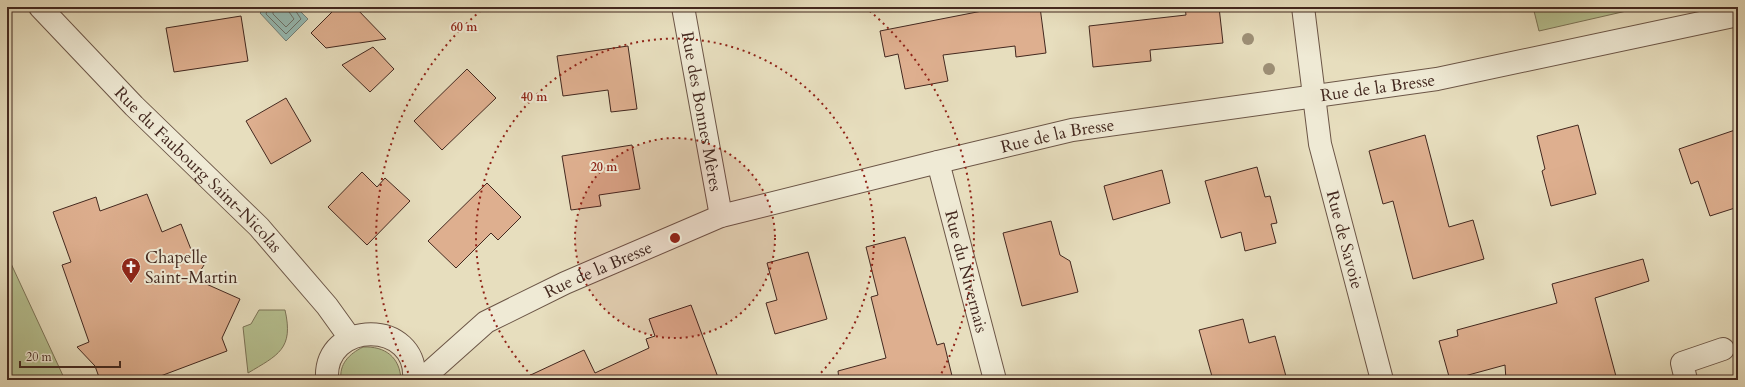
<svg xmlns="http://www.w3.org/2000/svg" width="1745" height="387" font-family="Cardo,serif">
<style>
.green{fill:#b6c191;stroke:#7c7458}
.water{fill:#97bcb5;stroke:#758179}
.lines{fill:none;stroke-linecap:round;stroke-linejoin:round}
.shore{stroke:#6d726a;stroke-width:1}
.building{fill:#deaf8f;stroke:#43281f}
.minor-casing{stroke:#6c5647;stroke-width:24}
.minor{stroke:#efead5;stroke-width:22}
.tree{fill:#9d8f76}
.ring{fill:none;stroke:#8f2418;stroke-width:2;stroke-dasharray:2 4}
.labels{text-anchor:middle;stroke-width:4;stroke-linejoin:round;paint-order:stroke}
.street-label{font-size:17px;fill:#43281f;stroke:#efead5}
.poi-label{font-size:17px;fill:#43281f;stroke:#efead5;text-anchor:start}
.centre{fill:#8f2418;stroke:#efead5;stroke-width:2}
.ring-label{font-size:12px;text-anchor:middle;font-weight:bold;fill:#8f2418;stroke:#efead5;stroke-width:4;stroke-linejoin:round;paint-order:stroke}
</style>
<rect width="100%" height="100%" fill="#e7debe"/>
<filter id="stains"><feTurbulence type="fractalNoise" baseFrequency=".005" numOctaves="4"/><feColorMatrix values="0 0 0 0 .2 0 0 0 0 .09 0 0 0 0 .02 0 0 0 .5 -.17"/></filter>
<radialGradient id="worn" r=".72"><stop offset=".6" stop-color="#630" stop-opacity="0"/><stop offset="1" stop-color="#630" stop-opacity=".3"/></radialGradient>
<path class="green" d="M1533 7H1644L1539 31Z
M7 255 65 380H7Z
M259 310H285C294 349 278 355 248 373L243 327 251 324Z
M363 347C385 346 400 357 401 380H341C339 364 349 354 363 347Z"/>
<path class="water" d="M266 7H296L308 19 286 41 260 13Z"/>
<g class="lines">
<path class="shore" d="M268 7 266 14 286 34 301 19 293 7
M273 7V14L286 27 294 19 289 12 288 7"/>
</g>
<path class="building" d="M337 7H355L386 39 326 48 311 33Z
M1013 7H1040L1046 53 1016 57 1015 46 943 55 948 81 905 89 898 54 885 57 880 31 982 11Z
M1185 7H1219L1223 43 1150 50 1151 61 1093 67 1089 26 1186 15Z
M241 16 248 61 174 72 166 28Z
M628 46 637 109 611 112 608 90 563 96 557 56Z
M373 47 394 69 370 92 342 65Z
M467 69 496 98 442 150 414 121Z
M286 98 311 141 271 164 246 121Z
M1578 125 1596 194 1551 206 1542 171 1545 169 1537 136Z
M1738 129V207L1710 216 1698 181 1691 184 1679 149Z
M1425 135 1449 227 1473 220 1484 259 1413 279 1393 201 1383 204 1369 151Z
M632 145 640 189 599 195 601 206 571 210 562 156Z
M1257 167 1265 197 1270 196 1277 223 1271 224 1276 243 1245 251 1241 232 1221 238 1205 181Z
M1162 170 1170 203 1113 220 1104 186Z
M362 172 377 187 385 178 410 201 367 245 328 207Z
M487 183 521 217 498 240 491 233 456 268 428 241Z
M147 194 162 232 181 224 194 257 206 262 195 279 240 299 222 338 227 351 150 380H100L95 366 77 347 89 342 62 265 71 262 53 212 96 197 100 211Z
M1051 221 1060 255 1070 261 1078 292 1022 306 1003 233Z
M905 237 937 345 944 343 953 380H839L838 371 886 358 871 297 878 295 866 247Z
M808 252 827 319 775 334 766 303 777 300 767 263Z
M1643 259 1649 281 1595 298 1617 380H1506L1505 365 1450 380 1439 341 1458 336 1457 330 1557 303 1552 284Z
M691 305 719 380H520L584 350 595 373 649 348 646 339 655 336 649 319Z
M1243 319 1249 343 1275 336 1287 380H1213L1199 330Z"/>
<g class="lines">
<defs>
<g id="minor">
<path id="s1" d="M40 7 134 106 259 227 327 306 350 338"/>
<path id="s2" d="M683 7 721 216"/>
<path id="s3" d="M1303 7 1320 144 1382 380"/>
<path id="s4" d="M938 162 995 380"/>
<path d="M327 380C323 319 419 319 414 380"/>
<path id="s5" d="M421 380 486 322 565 283 721 216 938 162 1072 130 1437 79 1738 15"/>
<path d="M1686 380 1682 363 1723 349"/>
</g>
</defs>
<use href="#minor" class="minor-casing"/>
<use href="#minor" class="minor"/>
</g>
<g class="tree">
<circle cx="1248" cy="39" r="6"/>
<circle cx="1269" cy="69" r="6"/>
</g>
<circle cx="675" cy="238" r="100" fill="#8f2418" fill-opacity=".12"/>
<g class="ring">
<circle cx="675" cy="238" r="100"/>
<path d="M536 380A199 199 0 1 1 814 380"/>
<path d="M411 378A299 299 0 0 1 485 7M865 7A299 299 0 0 1 939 378"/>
</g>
<defs>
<symbol id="church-pin" viewBox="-11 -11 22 30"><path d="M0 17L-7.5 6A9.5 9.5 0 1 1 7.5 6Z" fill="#8f2418" stroke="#efead5"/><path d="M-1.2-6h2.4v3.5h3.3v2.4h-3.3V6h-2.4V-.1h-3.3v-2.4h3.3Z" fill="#fff"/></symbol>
</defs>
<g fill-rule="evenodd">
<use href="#church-pin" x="120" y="256" width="22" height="30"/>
</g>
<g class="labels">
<g class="street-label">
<text dy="6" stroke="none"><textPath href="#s5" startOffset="1015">Rue de la Bresse</textPath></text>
<text dy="6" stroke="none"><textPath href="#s2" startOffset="106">Rue des Bonnes Mères</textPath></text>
<text dy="6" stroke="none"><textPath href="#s5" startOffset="691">Rue de la Bresse</textPath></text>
<text dy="6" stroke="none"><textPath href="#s1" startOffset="227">Rue du Faubourg Saint-Nicolas</textPath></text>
<text dy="6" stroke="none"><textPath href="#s3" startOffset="237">Rue de Savoie</textPath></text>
<text dy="6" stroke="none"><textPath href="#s5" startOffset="211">Rue de la Bresse</textPath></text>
<text dy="6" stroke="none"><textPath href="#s4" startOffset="113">Rue du Nivernais</textPath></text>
</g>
<g class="poi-label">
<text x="145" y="263">Chapelle<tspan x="145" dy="20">Saint-Martin</tspan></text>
</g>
</g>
<circle cx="675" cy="238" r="6" class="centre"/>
<g class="ring-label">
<text x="464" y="31">60 m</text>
<text x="534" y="101">40 m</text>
<text x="604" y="171">20 m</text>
</g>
<rect width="1745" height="387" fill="none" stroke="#e7debe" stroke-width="24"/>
<rect x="8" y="8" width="1729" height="371" fill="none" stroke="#43281f" stroke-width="2"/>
<rect x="12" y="12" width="1721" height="363" fill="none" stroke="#43281f"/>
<path d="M20 361v6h100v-6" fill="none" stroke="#43281f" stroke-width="2"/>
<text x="26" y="361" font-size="12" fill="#43281f" stroke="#efead5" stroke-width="3" paint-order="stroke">20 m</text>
<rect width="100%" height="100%" filter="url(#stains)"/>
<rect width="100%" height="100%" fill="url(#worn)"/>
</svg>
